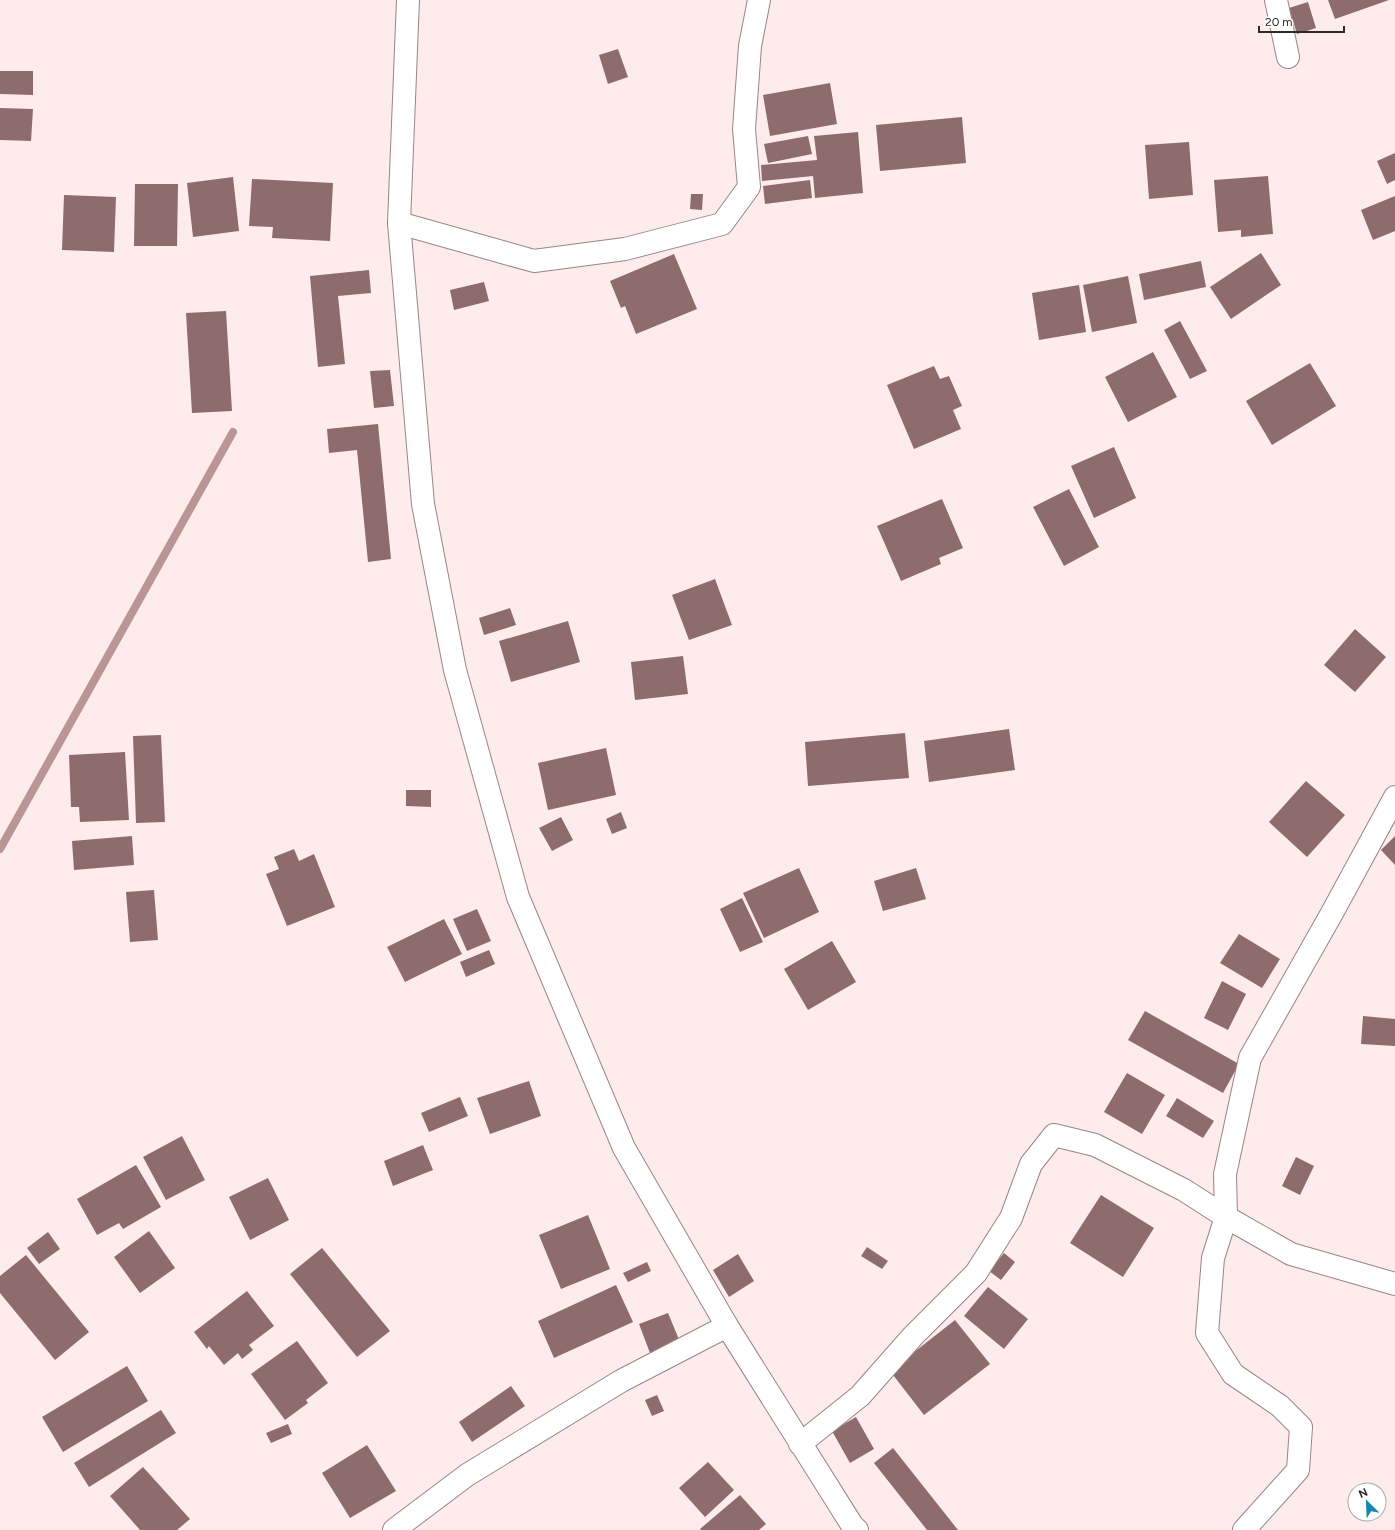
<svg xmlns="http://www.w3.org/2000/svg" width="1395" height="1530" font-family="Figtree,sans-serif">
<style>
.lines{fill:none;stroke-linecap:round;stroke-linejoin:round}
.stream{stroke:#b99595;stroke-width:8}
.building{fill:#8e6c6d}
.street-casing{stroke:#978686;stroke-width:24}
.secondary-casing{stroke:#978686;stroke-width:24}
.street{stroke:#fff;stroke-width:22}
.secondary{stroke:#fff;stroke-width:22}
</style>
<rect width="100%" height="100%" fill="#feebeb"/>
<g class="lines">
<path class="stream" d="M0 849 233 432"/>
</g>
<path class="building" d="M1328 0H1389L1335 19Z
M1308 2 1316 28 1297 34 1289 8Z
M618 49 628 77 608 84 599 55Z
M0 71H33V95L0 94Z
M830 83 837 124 770 136 763 95Z
M0 108 33 109 31 141 0 140Z
M962 117 966 163 880 171 876 125Z
M858 132 863 193 815 198 813 176 762 181 761 165 817 160 814 136Z
M808 136 812 154 768 163 764 144Z
M1189 142 1193 195 1149 199 1145 145Z
M1395 153V180L1387 184 1377 161Z
M1268 176 1273 234 1241 237V230L1218 232 1214 180Z
M233 177 239 231 193 237 187 183Z
M252 179 333 183 330 241 272 238 273 227 249 226Z
M810 180 812 198 765 204 763 186Z
M135 184H178L177 246H134Z
M691 194H703L702 210 690 209Z
M64 195 116 197 114 252 62 250Z
M1395 196V231L1373 240 1361 210Z
M1261 253 1281 285 1231 319 1210 287Z
M674 254 697 309 636 334 625 306 621 308 610 281Z
M1201 261 1206 287 1144 300 1139 274Z
M369 270 371 293 338 296 345 364 318 367 310 276Z
M1128 276 1137 323 1092 332 1083 285Z
M484 282 489 301 454 310 450 290Z
M1079 285 1086 332 1039 340 1032 293Z
M226 311 232 411 192 413 186 313Z
M1180 321 1207 371 1190 379 1164 330Z
M1153 352 1177 397 1128 422 1105 377Z
M1310 363 1336 406 1272 445 1246 401Z
M934 366 940 379 949 376 962 406 953 410 961 429 914 449 887 385Z
M390 370 394 406 374 408 370 371Z
M378 424 391 559 368 562 357 450 329 453 327 429Z
M1114 447 1136 498 1094 518 1071 466Z
M1069 489 1099 547 1064 566 1033 507Z
M942 499 963 548 939 558 941 564 901 581 877 526Z
M715 579 732 625 689 640 672 595Z
M510 608 516 625 484 635 479 618Z
M568 621 580 662 511 682 499 641Z
M1355 629 1386 657 1355 692 1324 665Z
M683 656 688 694 635 700 631 662Z
M1009 729 1015 770 929 782 924 741Z
M905 733 909 778 808 786 805 742Z
M161 735 165 822 136 823 133 736Z
M606 748 616 795 548 810 538 763Z
M125 752 129 820 80 822 79 807H71L69 755Z
M1306 781 1345 815 1307 857 1269 822Z
M406 790H431V807L406 806Z
M621 812 627 828 612 834 606 819Z
M561 817 573 840 552 851 539 828Z
M132 836 134 865 74 870 72 841Z
M1395 836V865L1381 850Z
M294 849 299 861 314 854 335 907 287 926 266 874 279 869 274 857Z
M799 868 819 912 764 938 743 893Z
M916 868 926 899 883 911 874 881Z
M154 890 158 940 130 942 126 892Z
M742 898 763 942 740 952 720 909Z
M477 909 491 941 467 951 453 919Z
M444 919 462 954 405 982 387 947Z
M1239 934 1280 959 1262 988 1220 963Z
M832 941 856 982 808 1010 784 969Z
M489 950 495 964 466 977 460 962Z
M1222 981 1246 994 1228 1030 1204 1018Z
M1145 1011 1239 1064 1223 1093 1128 1040Z
M1363 1016 1395 1019V1046L1361 1044Z
M1127 1073 1165 1095 1142 1134 1104 1112Z
M529 1081 541 1116 490 1134 477 1098Z
M460 1097 468 1116 429 1132 421 1113Z
M1177 1098 1214 1121 1203 1138 1166 1116Z
M182 1136 205 1180 166 1200 143 1157Z
M423 1145 433 1170 393 1186 384 1161Z
M1296 1157 1314 1166 1300 1195 1282 1186Z
M136 1165 161 1207 123 1229 119 1223 97 1235 77 1199Z
M268 1178 289 1220 250 1240 229 1197Z
M1101 1195 1154 1228 1123 1277 1070 1243Z
M588 1215 610 1269 561 1289 539 1235Z
M149 1231 175 1268 140 1293 114 1257Z
M48 1232 60 1249 39 1264 27 1248Z
M867 1247 888 1261 882 1269 861 1256Z
M322 1248 390 1331 357 1357 290 1274Z
M1004 1253 1015 1262 1001 1280 989 1271Z
M738 1254 754 1281 729 1297 713 1270Z
M26 1255 89 1332 55 1360 0 1293V1276Z
M647 1262 651 1271 628 1282 623 1273Z
M616 1285 633 1322 554 1358 538 1321Z
M988 1287 1028 1319 1004 1349 964 1316Z
M247 1291 274 1326 249 1345 253 1350 242 1359 238 1353 224 1365 209 1346 207 1349 194 1332Z
M668 1313 680 1342 650 1353 639 1324Z
M955 1320 990 1364 924 1415 890 1371Z
M297 1341 328 1383 306 1400 308 1403 285 1420 251 1374Z
M127 1366 148 1401 63 1452 42 1417Z
M511 1386 525 1406 472 1442 459 1422Z
M657 1395 664 1411 652 1416 645 1400Z
M161 1410 176 1433 89 1487 74 1463Z
M856 1417 874 1449 850 1463 832 1431Z
M288 1424 292 1434 271 1443 266 1433Z
M367 1445 396 1491 350 1518 322 1473Z
M893 1448 958 1530H927L874 1463Z
M708 1462 734 1490 705 1517 679 1488Z
M143 1467 190 1519 177 1530H140L110 1496Z
M740 1495 766 1524 759 1530H701L700 1529Z"/>
<g class="lines">
<defs>
<path id="street" d="M1276 0 1288 57
M399 223 534 261 625 249 722 224 749 187 744 129 750 46 759 0
M800 1444 860 1396 913 1336 976 1273 1011 1218 1031 1164 1054 1135 1095 1145 1184 1190 1226 1217 1291 1254 1395 1284
M394 1530 467 1475 621 1381 727 1326
M1244 1530 1298 1470 1301 1427 1280 1406 1233 1374 1207 1333 1213 1258 1226 1217 1225 1174 1250 1058 1332 913 1395 797"/>
<path id="secondary" d="M408 0 399 223 423 504 455 670 518 897 624 1148 727 1326 852 1525 857 1530"/>
</defs>
<use href="#street" class="street-casing"/>
<use href="#secondary" class="secondary-casing"/>
<use href="#street" class="street"/>
<use href="#secondary" class="secondary"/>
</g>
<g transform="translate(1367 1502) rotate(336)"><circle r="19" fill="#ffffff" stroke="#ada9a9"/>
<path d="M0-3L7 15L0 10L-7 15Z" fill="#1686ac"/>
<text y="-6" font-size="11" font-weight="bold" text-anchor="middle" fill="#312929">N</text>
</g>
<path d="M1259 26v6h85v-6" fill="none" stroke="#312929" stroke-width="2"/>
<text x="1265" y="26" font-size="12" fill="#312929" stroke="#ffffff" stroke-width="3" paint-order="stroke">20 m</text>
</svg>
